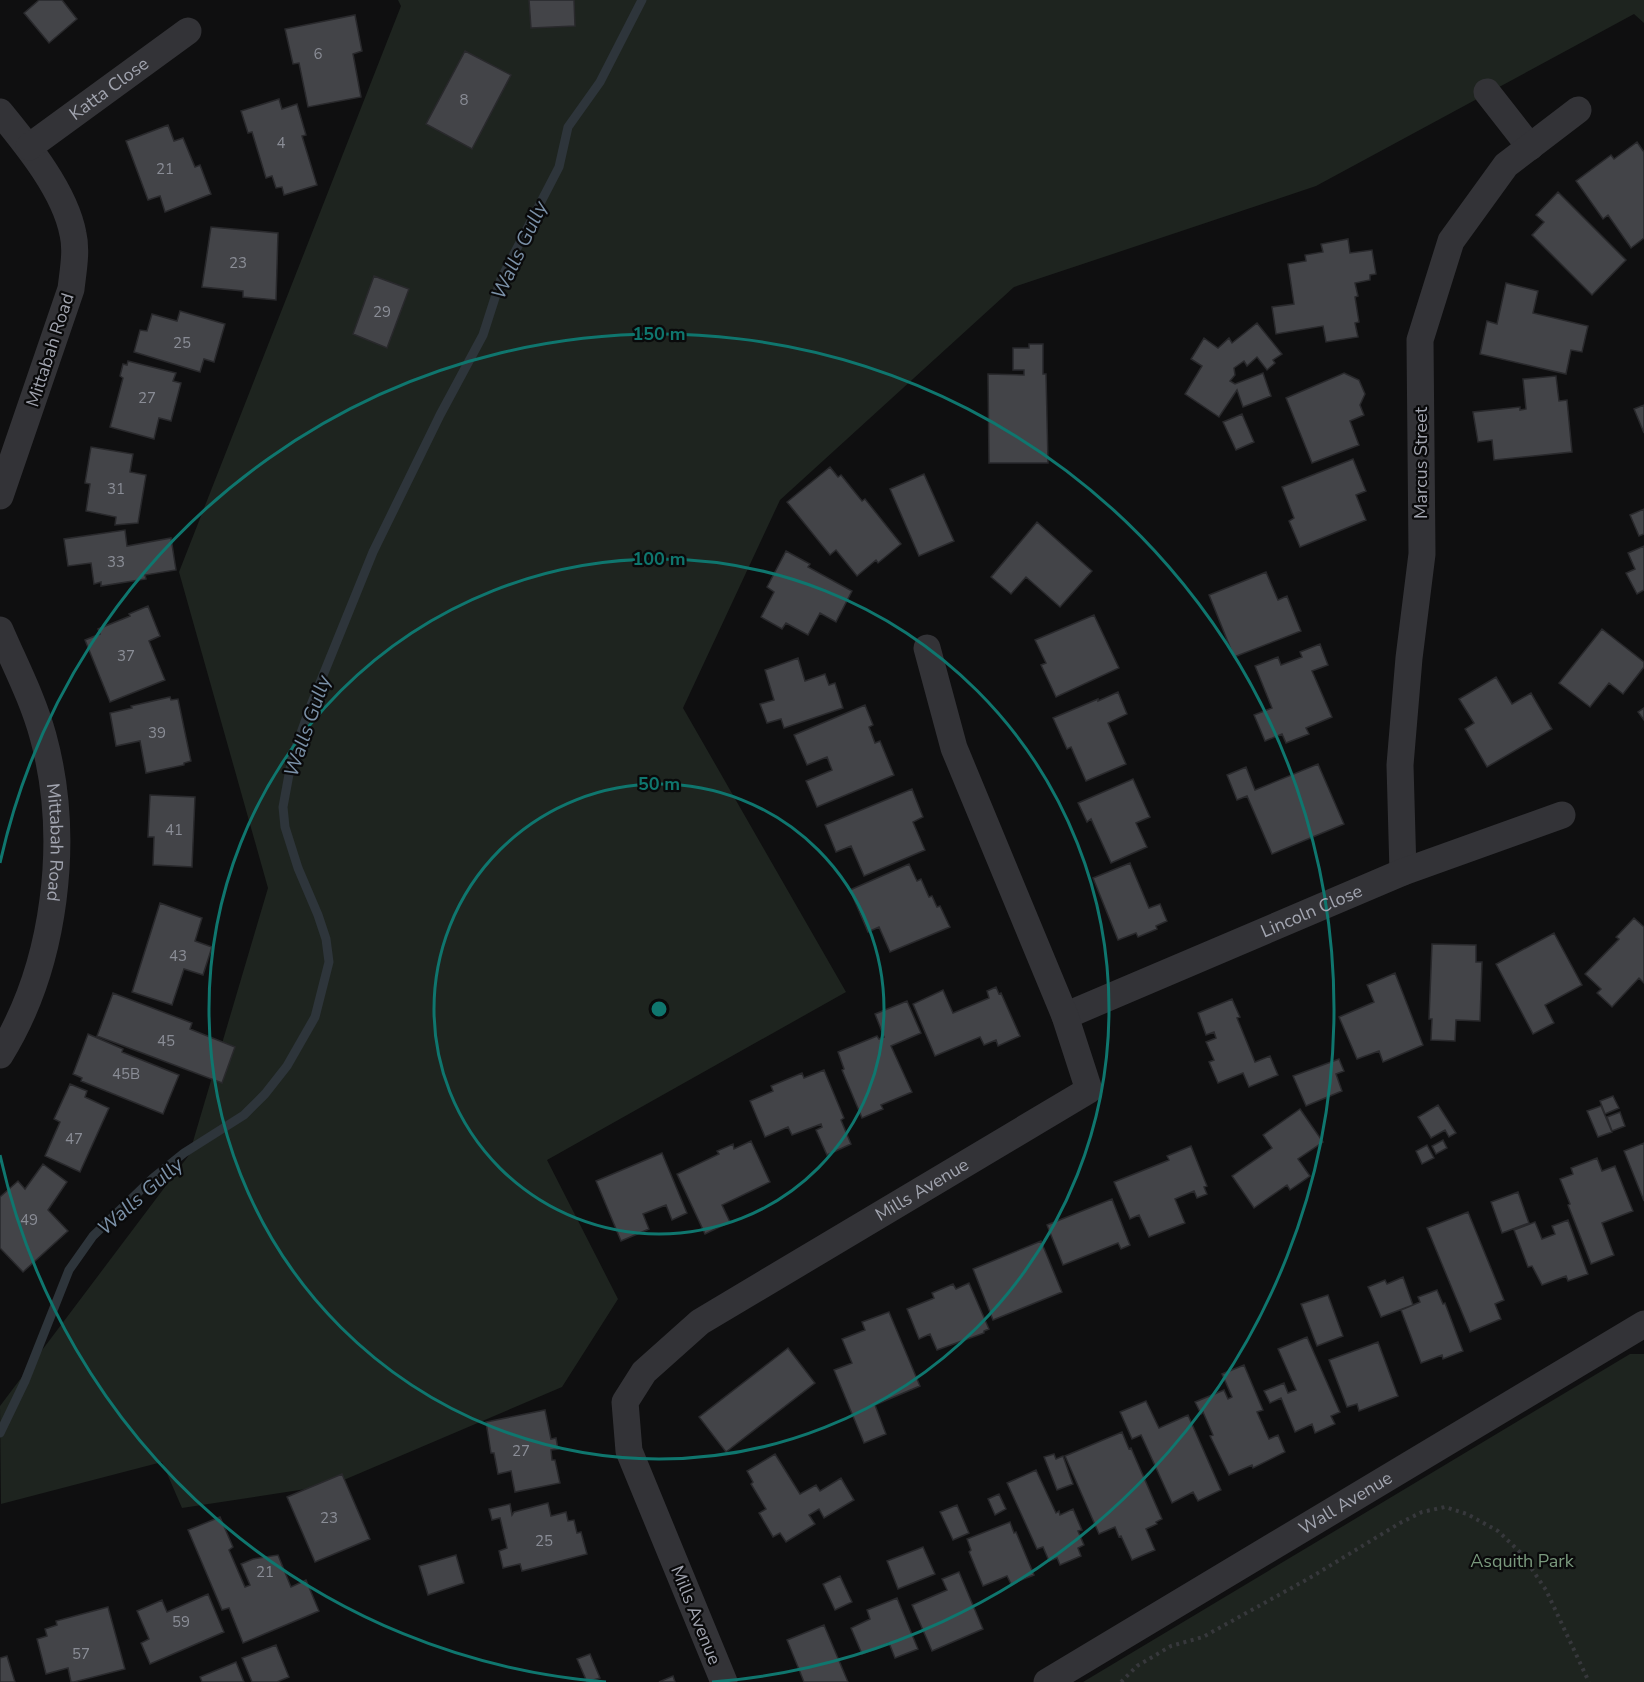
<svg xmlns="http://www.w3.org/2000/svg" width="1644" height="1682" font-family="'Nunito Sans',sans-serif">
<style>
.green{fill:#1e241f}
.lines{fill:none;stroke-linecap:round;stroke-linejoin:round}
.stream{stroke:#2e353b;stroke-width:9}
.building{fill:#434448;stroke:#29292c;stroke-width:1.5}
.path{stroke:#37383c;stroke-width:4;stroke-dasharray:3 4.5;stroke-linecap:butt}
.street{stroke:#333337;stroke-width:27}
.ring{fill:none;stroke:#0f766e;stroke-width:3}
.labels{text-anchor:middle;stroke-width:4.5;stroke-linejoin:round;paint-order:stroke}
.number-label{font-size:15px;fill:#8a8d96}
.street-label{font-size:18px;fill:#a2a5b0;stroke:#0a0a0b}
.park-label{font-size:18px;fill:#7a997d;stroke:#0a0a0b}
.water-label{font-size:20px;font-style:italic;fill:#7b91a8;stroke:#0a0a0b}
.centre{fill:#0f766e;stroke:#0a0a0b;stroke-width:3}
.ring-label{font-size:18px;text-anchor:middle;font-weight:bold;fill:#0f766e;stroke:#0a0a0b;stroke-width:4.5;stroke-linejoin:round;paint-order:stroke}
</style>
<rect width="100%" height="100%" fill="#0f0f10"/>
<path class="green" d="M398 0H1644V23L1634 14 1316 186 1014 287 780 500 683 708 846 992 547 1160 618 1299 562 1387 332 1485 182 1508 162 1462 1 1504 0 1406 189 1155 268 888 179 572 401 6Z
M1630 1354H1644V1682H1083Z"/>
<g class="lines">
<path class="stream" d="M0 1433 25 1381 69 1270 93 1236 153 1178 184 1153 244 1115 265 1094 287 1066 315 1017 329 962 326 939 318 915 298 868 285 827 283 807 292 758 311 705 373 552 440 415 483 335 501 279 559 167 568 127 600 82 642 0"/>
</g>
<path class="building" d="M39 0H62L77 19 49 43 24 13Z
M529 0H574L575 26 531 28Z
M355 15 362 51 353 54 361 97 308 107 299 63 293 64 285 29Z
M465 51 511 75 472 149 426 124Z
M279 99 282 109 297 104 306 135 302 136 317 185 284 195 282 187 276 188 272 176 266 178 252 132 248 133 241 111Z
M168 125 174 141 183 138 195 167 200 165 211 194 165 212 160 196 148 200 126 141Z
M1637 142 1644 152V238L1631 248 1608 215 1603 219 1576 181 1611 155 1614 159Z
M1558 192 1626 260 1592 295 1532 235 1544 222 1536 215Z
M211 227 278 233 276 300 243 297V291L202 287Z
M1348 239 1350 253 1372 250 1376 274 1370 275V280L1355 283 1358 296 1355 297 1359 322 1355 323 1358 337 1326 342 1323 326 1276 334 1272 307 1294 304 1288 264 1306 261 1305 255 1323 252 1321 244Z
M374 276 409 289 387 348 353 334Z
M1506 283 1538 291 1533 313 1588 326 1582 352 1571 350 1566 374 1480 354 1487 321 1497 324Z
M180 311 225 324 214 362 204 359 200 372 134 352 140 330 147 331 152 314 177 321Z
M1257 323 1282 354 1273 360 1275 363 1267 370 1257 357 1247 366 1244 361 1234 368 1235 375 1230 381 1235 384 1263 373 1271 396 1243 407 1237 390 1219 417 1185 394 1202 366 1191 359 1204 338 1218 348 1229 338 1232 343Z
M1029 344H1043V374H1046L1048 463H989L988 374 1024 375V370H1013V348H1029Z
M128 361 176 373 173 381 181 383 171 421 159 418 154 439 110 427 123 378 120 376 123 364 127 365Z
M1344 373 1359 380 1365 394 1360 405 1364 415 1350 421 1359 445 1312 463 1286 398Z
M1556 376 1559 401 1567 400 1572 452 1494 460 1492 440 1478 442 1473 412 1520 407V410L1526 409 1523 379Z
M1644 405V433L1634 409Z
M1242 414 1254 442 1236 450 1223 422Z
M91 447 133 454 130 472 146 475 138 523 115 525 116 517 86 511 90 484 85 483Z
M1353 459 1366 491 1356 495 1366 520 1300 547 1289 521 1294 518 1282 487Z
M830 467 838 477 841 475 862 501 865 499 901 544 878 563 876 560 857 576 836 550 830 555 787 502Z
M924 474 954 541 919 556 890 489Z
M1644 509V534L1639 536 1630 515Z
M1037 522 1092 571 1060 607 1026 577 1011 594 991 577Z
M125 530 127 546 171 538 176 570 145 575 146 579 101 586V582L94 584 91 563 68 566 64 539Z
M1644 546V590L1637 594 1626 573 1635 569 1628 553Z
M786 551 810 564 808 567 852 591 836 622 820 613 808 635 786 623 782 629 761 617 774 592 767 587Z
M1266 572 1278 600 1287 596 1301 631 1234 657 1209 595Z
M148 606 160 636 149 641 165 680 110 702 85 640 100 634 98 629 130 616 129 614Z
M1094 615 1119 668 1056 697 1041 665 1046 663 1035 640Z
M1602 629 1644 662V667L1623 694 1609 683 1590 707 1559 683Z
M1320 644 1328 665 1312 671 1332 717 1306 728 1309 734 1286 743 1282 734 1265 741 1254 715 1272 708 1255 666 1278 657 1281 665 1302 657 1300 652Z
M798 658 805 681 825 674 829 685 835 683 843 708 784 728 781 719 767 723 760 704 774 700 765 670Z
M1496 677 1512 704 1531 693 1552 729 1487 767 1465 729 1474 723 1459 699Z
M1118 692 1127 714 1108 723 1126 764 1086 781 1071 747 1067 749 1053 718 1098 699V701Z
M170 697 171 700 178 699 191 761 184 763V765L146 773 140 741 116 746 110 713 132 708 131 706Z
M865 705 873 725 869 727 875 743 880 741 894 775 817 807 806 781 832 770 827 757 807 765 794 735Z
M1644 708V720L1638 712Z
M1318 764 1344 824 1272 854 1247 796 1237 800 1227 775 1246 767 1255 790Z
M1133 779 1150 817 1136 823 1147 847 1111 863 1091 819 1087 822 1078 803Z
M912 789 923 817 913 822 925 850 864 876 851 846 836 852 825 825Z
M150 795 195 797 192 867 153 865 154 837H148Z
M1130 863 1149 908 1160 904 1167 921 1156 926 1157 929 1138 937 1136 933 1118 940 1093 878Z
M909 864 917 881 921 879 929 897 932 896 937 907 940 906 950 927 890 952 879 927 868 932 850 890Z
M160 903 202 918 195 941 212 947 203 975 184 969 172 1005 132 992Z
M1634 918 1644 927V983L1639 978 1612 1007 1597 993 1601 989 1585 974 1619 939 1616 937Z
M1554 933 1582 985 1545 1005 1554 1023 1533 1034 1496 964Z
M1432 944 1476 945V962H1482L1480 1021 1456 1020 1455 1041 1431 1040 1432 1019H1429Z
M1395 973 1423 1045 1383 1062 1379 1051 1357 1059 1339 1017 1374 1002 1367 985Z
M996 987 999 994 1001 993 1020 1036 998 1046 996 1040 984 1045 980 1037 935 1056 913 1004 943 990 953 1013 989 998 987 991Z
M113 993 192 1023 190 1029 235 1047 222 1083 97 1036Z
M1232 999 1240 1017 1237 1018 1255 1062 1270 1056 1278 1075 1249 1087 1243 1073 1218 1083 1209 1062 1214 1060 1206 1042 1216 1038 1214 1032 1206 1035 1198 1013Z
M907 1001 921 1033 891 1046 912 1092 881 1105 883 1109 862 1118 842 1070 844 1069 838 1052 877 1036 879 1039 884 1037 875 1014Z
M88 1034 123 1049 122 1052 179 1075 163 1114 81 1081 82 1078 73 1074Z
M1339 1059 1344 1071 1336 1074 1342 1091 1306 1106 1293 1076Z
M824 1070 844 1118 841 1120 851 1144 827 1155 816 1130 822 1127 821 1124 792 1135 788 1127 765 1137 750 1101 773 1091 771 1086 802 1073 804 1078Z
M70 1084 87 1091 85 1097 109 1108 80 1172 45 1156 60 1122 54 1119Z
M1613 1096 1619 1108 1605 1114 1600 1101Z
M1438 1105 1456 1133 1449 1137 1445 1130 1431 1138 1418 1117Z
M1601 1106 1612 1132 1598 1137 1587 1111Z
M1300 1109 1323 1142 1298 1159 1310 1176 1290 1190 1287 1185 1254 1208 1232 1176 1272 1148 1263 1135Z
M1620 1112 1625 1126 1612 1131 1607 1117Z
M1443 1140 1447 1148 1436 1154 1432 1146Z
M751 1141 770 1182 722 1205 730 1222 705 1234 677 1174 719 1154 717 1151 733 1144 734 1149Z
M1644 1143V1201L1624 1151Z
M1427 1145 1434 1158 1422 1164 1416 1151Z
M1191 1146 1207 1186 1204 1187 1207 1194 1197 1198 1194 1191 1175 1199 1185 1223 1149 1237 1139 1215 1130 1219 1114 1182 1169 1160 1167 1156Z
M662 1153 687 1213 672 1220 666 1205 643 1214 649 1229 621 1241 596 1181Z
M1597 1158 1602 1171 1615 1166 1633 1211 1602 1223 1614 1255 1591 1264 1568 1205 1570 1204 1560 1179 1573 1174 1571 1168Z
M43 1164 67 1182 48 1210 68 1231 23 1272 0 1248V1197L18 1181 25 1189Z
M1518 1192 1529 1223 1502 1233 1491 1202Z
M1112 1199 1130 1245 1121 1249 1118 1243 1063 1265 1047 1225Z
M1468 1212 1504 1300 1495 1304 1501 1319 1470 1332 1427 1228Z
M1568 1220 1588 1274 1568 1281 1566 1276 1542 1285 1532 1266 1528 1267 1514 1230 1535 1222 1542 1239 1555 1234 1552 1226Z
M1041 1241 1062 1292 993 1320 973 1269Z
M1403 1277 1413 1305 1381 1317 1368 1287 1385 1280 1387 1284Z
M969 1283 989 1329 984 1331V1333L937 1350 930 1334 919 1339 907 1309 934 1298 932 1293 953 1284 956 1289Z
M1437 1290 1443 1304 1445 1303 1463 1351 1443 1359 1442 1355 1421 1363 1401 1310 1420 1302 1418 1297Z
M1328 1295 1343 1336 1317 1346 1301 1304Z
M889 1312 920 1386 875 1405 886 1434 864 1443 834 1370 852 1363 842 1339 865 1330 862 1322Z
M1307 1337 1340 1412 1331 1416 1335 1424 1315 1433 1312 1424 1295 1432 1281 1398 1270 1403 1264 1391 1284 1383 1288 1393 1296 1390 1278 1349Z
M1378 1342 1398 1396 1359 1411 1357 1404 1347 1407 1329 1360Z
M788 1348 815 1383 726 1452 699 1417Z
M1244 1365 1263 1410 1257 1412 1269 1439 1278 1435 1285 1452 1253 1468 1252 1465 1229 1475 1210 1436 1213 1435 1203 1412 1201 1414 1195 1402 1224 1390 1228 1399 1232 1397 1222 1374Z
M1146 1401 1159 1428 1188 1415 1221 1490 1198 1501 1193 1492 1172 1503 1141 1435 1132 1439 1120 1412Z
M545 1410 551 1439 556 1438 558 1449 551 1450 552 1460H555L560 1483 515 1492 511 1471 498 1474 494 1453H491L486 1422Z
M1122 1432 1129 1449 1131 1448 1162 1519 1156 1522 1157 1524 1146 1529 1155 1550 1132 1560 1121 1536 1119 1537 1115 1527 1099 1534 1065 1456Z
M775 1454 800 1494 816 1485 820 1491 841 1478 854 1500 824 1518 819 1509 809 1515 815 1524 786 1542 780 1533 773 1537 759 1513 766 1509 751 1484 753 1482 747 1471Z
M1054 1454 1056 1459 1063 1456 1073 1484 1057 1490 1044 1457Z
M1036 1470 1056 1513 1059 1511 1060 1515 1073 1509 1082 1530 1078 1531 1084 1545 1078 1548 1081 1556 1060 1565 1057 1558 1049 1561 1043 1547 1037 1549 1007 1483Z
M342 1474 370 1539 315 1562 287 1497Z
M999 1494 1006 1509 995 1515 988 1499Z
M548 1503 551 1516 566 1512 568 1521 574 1520 577 1533 581 1532 587 1554 522 1571 520 1564 503 1568 499 1551 507 1548 500 1518 492 1520 489 1509 510 1504 512 1515 514 1512Z
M957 1505 969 1533 953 1540 940 1512Z
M220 1517 233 1547 229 1550 245 1587 250 1585 241 1564 253 1559 278 1555 291 1587 306 1580 319 1611 243 1643 229 1608 222 1610 188 1530Z
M1010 1522 1014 1533 1016 1532 1034 1575 1011 1584 1007 1576 983 1586 969 1552 971 1550 967 1539Z
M923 1547 935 1574 898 1589 887 1561Z
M456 1555 464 1583 428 1595 419 1566Z
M959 1572 983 1629 932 1651 912 1605 947 1590 942 1579Z
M840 1576 852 1602 835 1610 823 1584Z
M208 1594 224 1632 150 1664 141 1643 149 1639 137 1611 162 1600 167 1612Z
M897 1598 918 1649 895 1658 889 1643 862 1654 851 1628 870 1619 867 1610Z
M108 1607 125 1669 74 1682H71L68 1668 46 1674 37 1639 47 1636 45 1629 57 1625 56 1621Z
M824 1625 848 1682H804L787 1640Z
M276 1645 289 1677 277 1682H252L242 1658Z
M590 1654 600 1678 587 1682 577 1659Z
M7 1656 15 1682H0V1658Z
M236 1662 244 1682H202L200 1677Z
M673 1676 675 1682H659Z"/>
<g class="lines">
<path class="path" d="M1121 1682 1137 1666 1171 1646 1203 1637 1313 1576 1400 1523 1422 1512 1445 1507 1467 1514 1498 1531 1521 1553 1546 1590 1589 1682"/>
<g class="street">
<path d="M1487 92 1530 147"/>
<path d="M0 112C27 145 65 191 73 234 77 251 73 271 71 289L0 496"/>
<path id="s1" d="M29 147 188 31"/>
<path id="s2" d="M0 630C15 665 33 699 43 736 71 838 56 965 0 1055"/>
<path d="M1403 872 1400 765 1409 658 1422 554 1420 340 1451 241 1506 165 1578 110"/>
<path id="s3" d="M1065 1016 1403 872 1562 815"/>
<path id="s4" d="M724 1682 629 1451 625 1402 644 1372 700 1322 1089 1090 1065 1016 954 748 927 648"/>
<path id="s5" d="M1047 1682 1644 1324"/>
</g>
</g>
<g class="ring">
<circle cx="659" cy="1009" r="225"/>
<circle cx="659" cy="1009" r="450"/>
<path d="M606 1682A675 675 0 0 1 0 1155M0 863A675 675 0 1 1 712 1682"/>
</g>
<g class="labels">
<g class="number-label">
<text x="318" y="59">6</text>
<text x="464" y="105">8</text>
<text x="281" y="148">4</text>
<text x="165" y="174">21</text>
<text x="238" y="268">23</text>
<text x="382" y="317">29</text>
<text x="182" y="348">25</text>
<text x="147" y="403">27</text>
<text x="116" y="494">31</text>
<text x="116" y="567">33</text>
<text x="126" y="661">37</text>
<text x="157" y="738">39</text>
<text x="174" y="835">41</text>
<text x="178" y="961">43</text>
<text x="166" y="1046">45</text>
<text x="126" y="1079">45B</text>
<text x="74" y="1144">47</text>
<text x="29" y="1225">49</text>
<text x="521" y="1456">27</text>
<text x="329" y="1523">23</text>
<text x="544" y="1546">25</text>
<text x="265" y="1577">21</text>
<text x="181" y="1627">59</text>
<text x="81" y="1659">57</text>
</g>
<g class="street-label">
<text dy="6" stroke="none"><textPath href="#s1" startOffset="99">Katta Close</textPath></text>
<text transform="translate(50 350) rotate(-72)" y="6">Mittabah Road</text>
<text transform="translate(1421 463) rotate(-90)" y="6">Marcus Street</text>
<text dy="6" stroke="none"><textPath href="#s2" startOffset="222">Mittabah Road</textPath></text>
<text dy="6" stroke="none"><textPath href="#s3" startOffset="268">Lincoln Close</textPath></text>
<text dy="6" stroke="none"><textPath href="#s4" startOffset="668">Mills Avenue</textPath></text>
<text dy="6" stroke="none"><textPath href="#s5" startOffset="348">Wall Avenue</textPath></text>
<text transform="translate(696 1615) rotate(68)" y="6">Mills Avenue</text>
</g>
<g class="park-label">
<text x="1522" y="1567">Asquith Park</text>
</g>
<g class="water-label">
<text transform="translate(519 250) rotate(-65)" y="7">Walls Gully</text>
<text transform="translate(307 726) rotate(-71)" y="7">Walls Gully</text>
<text transform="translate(140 1196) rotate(-41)" y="7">Walls Gully</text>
</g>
</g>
<circle cx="659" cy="1009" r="9" class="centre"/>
<g class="ring-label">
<text x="659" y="340">150 m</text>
<text x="659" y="565">100 m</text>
<text x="659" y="790">50 m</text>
</g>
</svg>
